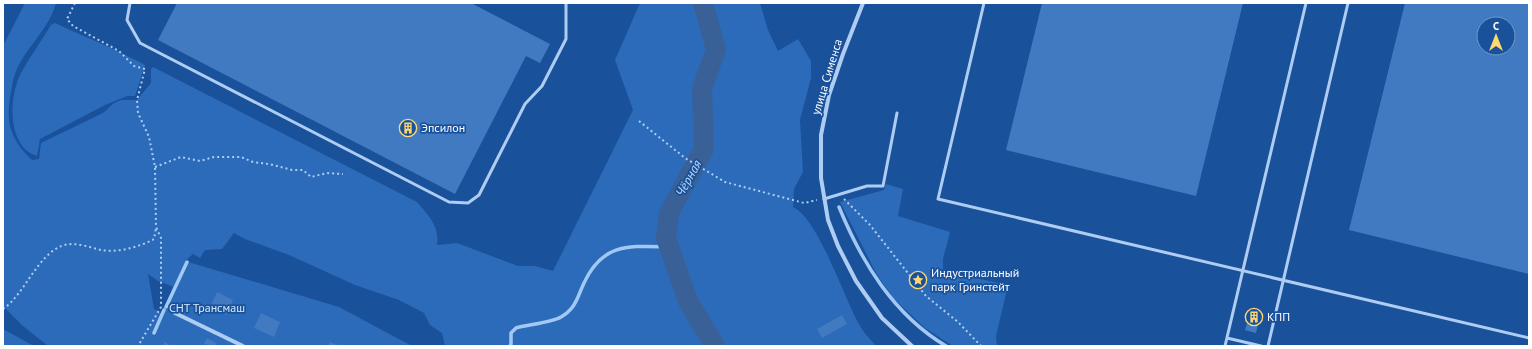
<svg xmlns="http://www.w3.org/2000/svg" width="1532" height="349" font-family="'PT Sans',sans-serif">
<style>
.green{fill:#2c6bb9;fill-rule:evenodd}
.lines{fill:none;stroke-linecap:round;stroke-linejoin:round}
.stream{stroke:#a2c8f4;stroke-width:3.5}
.river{stroke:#396197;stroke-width:20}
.building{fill:#427ac2;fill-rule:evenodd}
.path{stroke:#afcdf2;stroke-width:2;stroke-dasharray:2 3;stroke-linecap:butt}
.service{stroke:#afcdf2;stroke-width:3}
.minor{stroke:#afcdf2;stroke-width:4}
.labels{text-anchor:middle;stroke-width:3.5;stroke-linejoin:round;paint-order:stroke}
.street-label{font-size:12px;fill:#fff;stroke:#19519b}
.poi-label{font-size:12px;fill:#fff;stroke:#19519b;text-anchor:start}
.park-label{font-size:12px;fill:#d7e8fc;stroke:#19519b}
.water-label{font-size:13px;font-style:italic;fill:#bcd7f8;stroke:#19519b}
</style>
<rect width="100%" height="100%" fill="#19519b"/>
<path class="green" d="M25 3H56C49 30 23 50 15 74 13 79 12 86 11 92 5 122 10 139 32 160L39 159 41 143 103 113 114 103 121 100H137L151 83V69L153 67 417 202C428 215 440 226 437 245L457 243 518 266H535L553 271 633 110 615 60 640 3H760L768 30 778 51 798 39 811 61V78L800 120 803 172 794 189 793 207C818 218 844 298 859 324 863 332 870 339 876 346H445L442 333 430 325 424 313 399 300 355 285 289 255 245 239 234 233 222 249 205 250 200 258 193 254 185 261 339 307 412 346H48L23 326 3 306V46ZM148 274 158 281 174 287 161 313 154 309Z
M55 23C85 37 116 49 145 65L135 96H127L105 105 40 139 37 156C34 155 29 153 26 150 8 133 10 96 20 75 29 58 41 42 51 25Z
M886 184 903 189 898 216 950 232 943 259V271L1008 285 996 336 997 346H953L925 328 893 298 876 273 840 202 884 190Z
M3 329 34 346H3Z"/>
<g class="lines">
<path class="stream" d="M839 207C862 263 894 315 946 346
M166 307 187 262
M154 333 164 310
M510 346 511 344V333L516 328C527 325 553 322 561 317 576 308 577 298 584 283 603 242 630 246 669 247"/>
<path class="river" d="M703 3 716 49 702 89 704 149 669 213 666 238 688 301 715 346"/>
</g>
<path class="building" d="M177 3H471L550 44 540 63 526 56 455 194 158 40Z
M1042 3H1243L1196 196 1006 150Z
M1405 3H1529V274L1349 230ZM1484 24H1508V48H1484Z
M217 292 233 300 226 315 210 307Z
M1251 309 1261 311 1256 333 1245 330Z
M261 313 280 322 274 337 254 328Z
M842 315 847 324 822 338 817 329Z
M207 338 216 343 215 346 204 344Z
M165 342 171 346H162Z
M330 342 339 346H329Z"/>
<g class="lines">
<path class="path" d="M75 3 67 19 73 26 119 51 134 66 145 69 137 100 138 113 149 137 155 167 156 227 161 238V307L138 346
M639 121 685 158 725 182 804 203 817 200
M155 167 181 157 200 161 214 157H241L253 162 269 164 292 170H303L311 177 327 173 343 174
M844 199 870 225 926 296 958 322 981 346
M3 309C26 293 37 254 64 245 76 242 89 247 101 250 118 253 139 247 154 239L156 228"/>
<path class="service" d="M130 3 127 20 140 43 449 202 468 203 479 195 525 104 542 86 566 39V3
M984 3 938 199 1529 338
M824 199 867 186H883L897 113
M1227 338 1261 346
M1225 346 1306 3
M1268 346 1348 3"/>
<path class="minor" d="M863 3 843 54 829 95 821 135V178L828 220 838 246 856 281 882 318 912 346
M175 313 243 346"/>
</g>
<defs>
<symbol id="building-ring" viewBox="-11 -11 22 22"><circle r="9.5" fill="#19519b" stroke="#ffd770" stroke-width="1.5"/><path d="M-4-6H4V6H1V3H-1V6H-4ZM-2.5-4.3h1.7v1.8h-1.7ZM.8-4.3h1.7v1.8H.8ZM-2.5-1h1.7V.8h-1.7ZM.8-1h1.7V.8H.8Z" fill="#ffd770"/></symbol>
<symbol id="sight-ring" viewBox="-11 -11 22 22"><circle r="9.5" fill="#19519b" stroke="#ffd770" stroke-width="1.5"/><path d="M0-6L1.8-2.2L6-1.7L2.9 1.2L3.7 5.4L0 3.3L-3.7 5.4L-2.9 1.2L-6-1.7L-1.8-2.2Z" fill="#ffd770"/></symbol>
</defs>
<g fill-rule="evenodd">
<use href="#building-ring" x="398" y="118" width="20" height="20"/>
<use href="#sight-ring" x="908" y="270" width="20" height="20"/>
<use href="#building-ring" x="1244" y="307" width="20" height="20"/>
</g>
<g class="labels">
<g class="street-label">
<text transform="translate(827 77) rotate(-73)" y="4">улица Сименса</text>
</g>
<g class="poi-label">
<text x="421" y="132">Эпсилон</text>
<text x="931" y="277">Индустриальный<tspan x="931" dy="14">парк Гринстейт</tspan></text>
<text x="1267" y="321">КПП</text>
</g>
<g class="park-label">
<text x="207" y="312">СНТ Трансмаш</text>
</g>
<g class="water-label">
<text transform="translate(688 178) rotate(-61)" y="5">Чёрная</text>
</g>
</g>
<rect width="1532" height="349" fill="none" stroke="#ffffff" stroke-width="8"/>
<g transform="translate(1496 36)"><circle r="19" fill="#19519b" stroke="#7597c3"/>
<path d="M0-3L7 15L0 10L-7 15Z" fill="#ffd770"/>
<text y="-6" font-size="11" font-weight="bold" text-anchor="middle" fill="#ffffff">С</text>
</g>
</svg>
